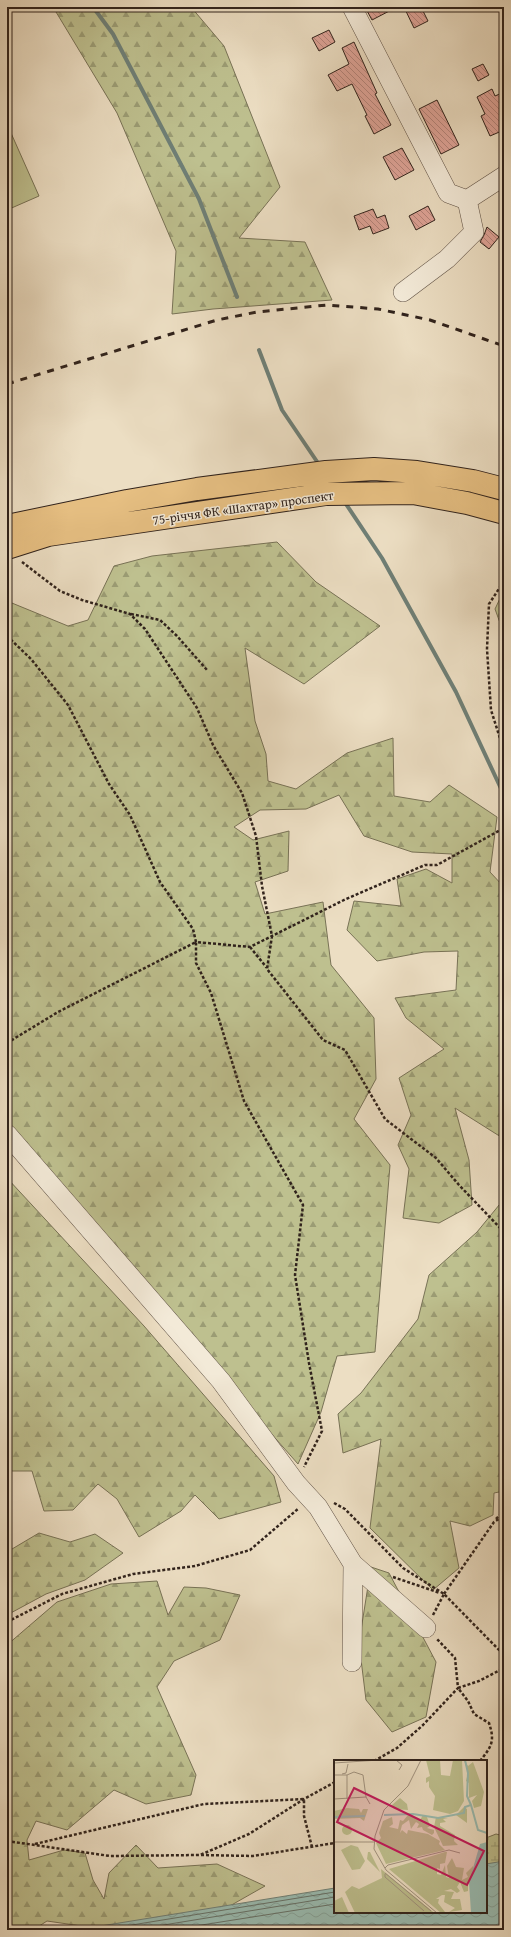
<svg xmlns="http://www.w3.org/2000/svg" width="511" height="1937" font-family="'Gentium Book Plus',serif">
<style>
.forest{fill:url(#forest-firs);stroke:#787256}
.wetland{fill:url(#wetland-marsh);stroke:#787256}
.garden{fill:#bec08f;stroke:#787256}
.water{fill:url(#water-waves);stroke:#6f7f76}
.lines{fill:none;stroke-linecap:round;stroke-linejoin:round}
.shore{stroke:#657067;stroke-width:1}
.stream{stroke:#6f7f76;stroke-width:4}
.building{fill:url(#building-back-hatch);stroke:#31231c}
.minor-casing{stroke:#605246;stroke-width:20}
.major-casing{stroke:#31231c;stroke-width:24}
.path{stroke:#31231c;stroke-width:2.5;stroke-dasharray:3 2;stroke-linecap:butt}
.minor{stroke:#f3ead8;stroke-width:19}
.major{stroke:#e6bf82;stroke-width:22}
.rail{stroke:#31231c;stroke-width:3;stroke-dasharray:7 7;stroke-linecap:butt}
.labels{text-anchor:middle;stroke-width:3;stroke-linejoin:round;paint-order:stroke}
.street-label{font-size:13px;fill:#31231c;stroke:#f3ead8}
.inset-river{fill:none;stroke:#99bcb2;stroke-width:2}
.inset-road{fill:none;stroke:#a19380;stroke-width:1}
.view{fill:#c2185b;fill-opacity:0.15;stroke:#c2185b;stroke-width:2}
.inset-edge{fill:none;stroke:#31231c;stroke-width:2}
</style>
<defs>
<pattern id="forest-firs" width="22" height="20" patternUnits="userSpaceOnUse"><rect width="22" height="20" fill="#bec08f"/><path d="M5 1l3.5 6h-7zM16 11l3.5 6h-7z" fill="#9b9c74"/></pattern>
<pattern id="wetland-marsh" width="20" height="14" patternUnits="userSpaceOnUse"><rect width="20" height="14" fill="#bec08f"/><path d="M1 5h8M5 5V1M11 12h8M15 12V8" fill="none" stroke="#9b9c74"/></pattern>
<pattern id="water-waves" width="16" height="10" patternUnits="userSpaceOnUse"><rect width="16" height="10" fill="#99bcb2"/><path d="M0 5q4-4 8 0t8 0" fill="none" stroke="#84a198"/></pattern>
<pattern id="building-back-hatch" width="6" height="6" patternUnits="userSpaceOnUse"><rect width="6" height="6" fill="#dea397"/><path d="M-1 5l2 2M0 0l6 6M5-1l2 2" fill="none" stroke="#b5847a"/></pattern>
</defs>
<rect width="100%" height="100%" fill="#ecdec3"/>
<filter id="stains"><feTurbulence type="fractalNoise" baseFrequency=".005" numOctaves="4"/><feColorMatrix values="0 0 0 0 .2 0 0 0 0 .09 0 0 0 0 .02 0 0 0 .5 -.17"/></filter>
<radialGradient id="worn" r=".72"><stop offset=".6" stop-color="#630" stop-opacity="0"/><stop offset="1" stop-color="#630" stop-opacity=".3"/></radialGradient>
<path class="forest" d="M53 7H191L224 46 280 187 239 238 305 242 332 300 213 309 172 314 176 251 117 113Z
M277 542 316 582 380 626 304 684 245 648 255 721 266 754 268 781 296 789 347 753 393 738 394 796 430 802 449 785 497 817 490 872 504 887V1133L501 1137 455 1108 469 1160 472 1205 439 1223 403 1218 409 1169 398 1145 411 1115 399 1078 444 1049 406 1018 395 998 456 990 458 951 424 952 377 961 347 930 354 901 401 906 397 879 426 869 452 883V854L412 852 364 836 339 795 306 809 260 810 234 827 253 840 289 831 288 871 255 882 265 914 323 902 331 965 374 1018 376 1079 354 1119 390 1165 375 1352 337 1356 321 1412 298 1464 7 1134V601L68 626 88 620 114 566 152 556Z
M504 590V634L495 609Z
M7 1178 144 1326 274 1476 281 1502 219 1519 195 1495 181 1511 139 1537 117 1499 98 1484 73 1510 44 1511 32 1471H7Z
M504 1199V1491L494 1493 493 1515 470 1526 450 1521 459 1568 433 1590 370 1528 381 1439 343 1453 338 1414 361 1393 418 1319 429 1275 477 1232Z
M39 1533 70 1542 95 1534 123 1553 85 1580 46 1594 7 1615V1552Z
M371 1567 389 1573 436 1662 426 1717 392 1732 366 1700 359 1643Z
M157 1581 168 1615 184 1587 206 1588 240 1595 220 1640 174 1661 157 1687 196 1775 191 1795 146 1804 114 1790 67 1830 36 1821 27 1840 29 1860 64 1850 85 1853 93 1880 104 1899 109 1873 136 1845 158 1868 217 1864 265 1886 191 1928 109 1930 47 1921 33 1930H7V1645L57 1602 111 1584Z"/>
<path class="wetland" d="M496 1834 504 1836V1879L486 1866V1838Z"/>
<path class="garden" d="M7 124 39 196 7 210Z"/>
<path class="water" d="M504 1861V1930H76L335 1888V1912H486V1864Z"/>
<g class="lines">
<path class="shore" d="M101 1930 335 1892
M133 1930 335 1897
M170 1930 335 1904"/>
<path class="stream" d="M93 7 113 34 199 199 237 297
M259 350 282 410 320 466
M344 501 382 558 456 692 504 795"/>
</g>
<path class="building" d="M365 7H397L372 20Z
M404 7H421L428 21 414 28Z
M329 30 335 42 319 51 312 38Z
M354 42 377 93 375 94 391 125 374 134 365 116 367 115 352 84 337 91 328 75 349 64 342 48Z
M483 64 489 75 478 81 472 69Z
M492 89 495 96 504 92V130L490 136 481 116 485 114 477 97Z
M437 100 459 145 441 154 419 109Z
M402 148 414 170 395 180 383 157Z
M428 206 435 220 416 230 409 216Z
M373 209 377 218 385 215 389 228 373 234 370 226 359 230 354 216Z
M487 227 499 237 489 249 480 242 484 235Z"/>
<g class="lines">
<defs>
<path id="minor" d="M352 7 448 193 467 200 474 232 447 259 403 292
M467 200 504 176
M7 1134 221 1381 296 1483 318 1507 353 1564 352 1662
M353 1564 426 1628"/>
<path id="major" d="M7 526 127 501 197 489 326 472 374 469 417 472 473 481 504 489
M7 548 48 535 326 494 413 493 467 503 504 513"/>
</defs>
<use href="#minor" class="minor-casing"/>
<use href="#major" class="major-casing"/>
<path class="path" d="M22 562 60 591 82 600 130 614 145 629 197 708 213 745 242 793 256 836 262 886 272 936 267 969 323 1040 345 1050 385 1119 436 1158 459 1185 504 1232
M504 581 489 604 487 649 491 710 504 751
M131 614 160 620 177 636 207 670
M7 636 31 659 68 705 109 784 130 815 160 882 193 929 196 942 250 947 346 899 425 865H437L504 828
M250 947 267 968
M7 1043 58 1012 196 942V963L211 993 244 1101 303 1205 295 1275 309 1363 322 1431 304 1467
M334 1503 345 1509 403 1568 444 1594 504 1655
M496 1519 504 1511
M393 1577 440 1593
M444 1594 494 1522 504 1516
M433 1615 444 1594
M7 1622 62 1594 133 1574 195 1566 250 1550 299 1508
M374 1761 397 1748 423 1725 458 1688 455 1658 436 1638
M480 1761C492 1746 495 1741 489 1723L474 1714 468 1701 458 1688 479 1681 504 1668
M500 1779 504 1778
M7 1841 110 1856 200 1855 249 1834 304 1799 335 1782
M35 1844 204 1804 304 1799V1816L312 1847
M201 1855 253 1856 335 1843"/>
<use href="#minor" class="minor"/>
<use href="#major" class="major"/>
<path class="rail" d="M7 384 217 320 257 312 327 305 378 309 430 320 504 346"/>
</g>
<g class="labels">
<g class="street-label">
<text transform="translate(243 507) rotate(-8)" y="5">75-річчя ФК «Шахтар» проспект</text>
</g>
</g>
<g transform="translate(334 1760)">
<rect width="153" height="153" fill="#ecdec3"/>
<path d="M8 137 15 153H0V141Z" fill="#bec08f"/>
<path d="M92 0H106L107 15 116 16 119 0H128L130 41 124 51 116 54 99 50 101 36 95 27V21L92 23V18L96 16ZM130 0 134 6 139 2 150 32 147 46 140 48 138 41 143 35 135 38V23L132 21 134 13ZM66 38 73 44 74 50 60 49 58 45ZM130 47 133 49V63L122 55ZM13 48 25 49 27 53 29 49H34L30 61 26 58 0 59V51ZM74 55 86 60 89 55 93 57 96 66 93 68 100 70V73L98 75 89 70 88 67 83 68 85 64 82 62 77 69 75 60 68 65 66 73 68 70 73 74 74 70 94 74 106 81 105 84 111 90 52 104 42 83 47 78 45 73 49 61 58 57 59 64 55 67 64 69 66 60 69 61ZM102 57 114 58 109 59 112 62 106 63V66L121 75 120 81 124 85 109 86 100 67ZM34 92H36L46 112 33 99ZM111 92H113L111 103 106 104V109L103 108V114L107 115 111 105 112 117 115 118 113 106 118 98 122 107 130 108 128 120 134 117 132 113 139 106V112L134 122V131L130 132 126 122 123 127 126 131 123 133 117 129 110 131 120 132 117 139H126L128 150 115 152 121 148 110 142 111 135H108L102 139H105L104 143 111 152 107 153 55 109Z" fill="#bec08f"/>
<path d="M47 109 98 151 100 153H21L11 132 18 126 25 129 48 118Z" fill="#bec08f"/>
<path d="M8 70a5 5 0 1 1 10 0a5 5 0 1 1-10 0ZM17 85 24 87 31 101 26 109 18 110 7 90Z" fill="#bec08f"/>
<path d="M153 82V153H137L135 122 146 84Z" fill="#99bcb2"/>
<path class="inset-river" d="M137 45 144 70 153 73M50 55 79 54 104 58 130 53 131 47 137 45 133 36 134 13 131 0M0 57 31 56"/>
<path class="inset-road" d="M62 0 68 5 65 10M87 0 74 26 50 50 41 76 40 89 52 110 103 153M0 3 45 0M20 12 29 15 32 37M8 14 12 13 14 4M0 15H13L20 12M0 39 32 37 36 44M13 39V15M0 82H40M51 108 54 105 115 90 126 93M51 113 97 151M51 114V117L90 151"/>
<path class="view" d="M20 28 150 91 133 125 3 62Z"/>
<rect width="153" height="153" class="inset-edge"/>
</g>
<rect width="511" height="1937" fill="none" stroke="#ecdec3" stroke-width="24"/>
<rect x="8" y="8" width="495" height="1921" fill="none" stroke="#31231c" stroke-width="2"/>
<rect x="12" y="12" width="487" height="1913" fill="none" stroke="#31231c"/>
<rect width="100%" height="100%" filter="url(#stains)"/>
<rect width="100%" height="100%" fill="url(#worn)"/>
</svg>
